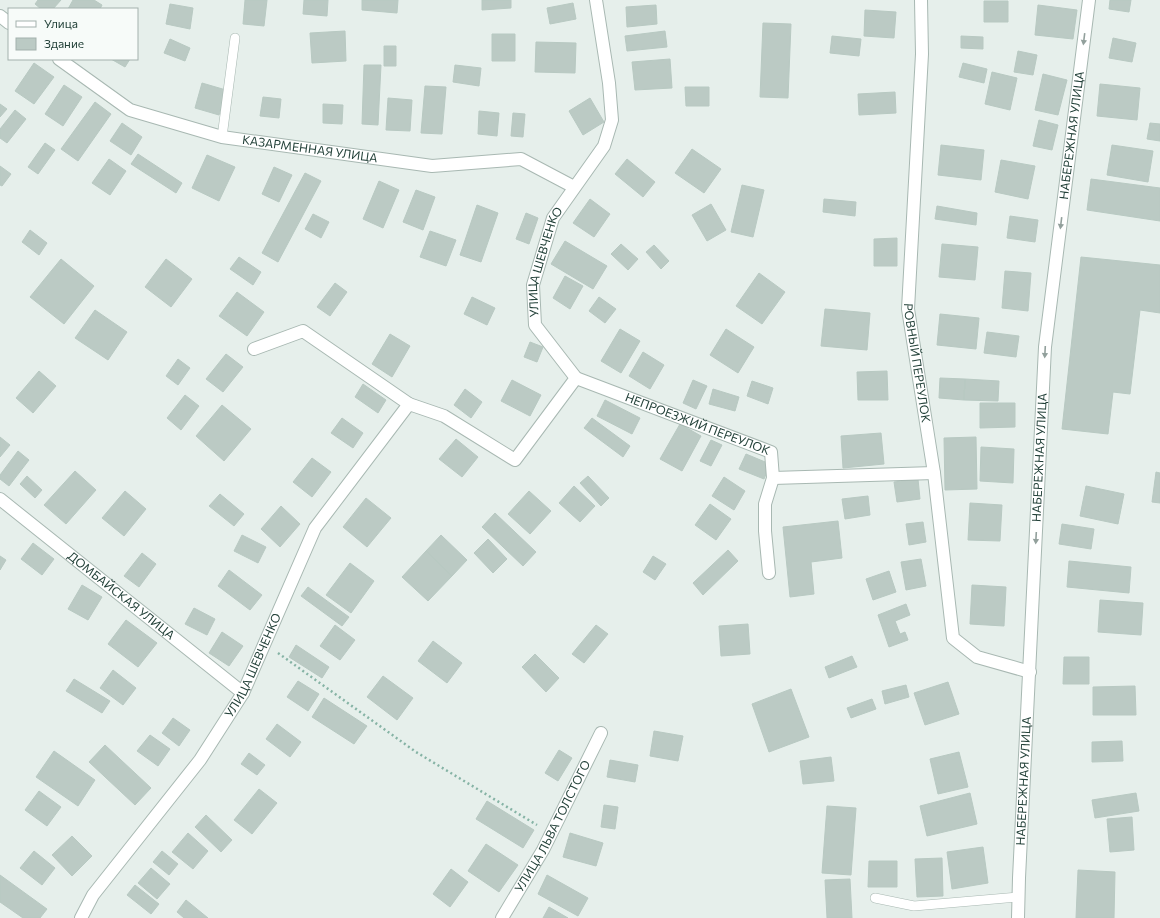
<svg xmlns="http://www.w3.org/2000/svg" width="1160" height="918" font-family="Commissioner,sans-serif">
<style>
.building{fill:#bbcac4;stroke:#b8c9c2}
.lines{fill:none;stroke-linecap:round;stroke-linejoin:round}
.lane-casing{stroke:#a8b8b2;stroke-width:10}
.street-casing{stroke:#a8b8b2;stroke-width:14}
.path{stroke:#86b3a5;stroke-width:2.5;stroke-dasharray:2 3;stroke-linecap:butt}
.lane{stroke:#fff;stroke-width:9}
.street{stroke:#fff;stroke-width:12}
.oneway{fill:#92a09c}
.labels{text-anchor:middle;stroke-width:3.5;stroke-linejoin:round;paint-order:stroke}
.street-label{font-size:12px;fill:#24423a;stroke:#f7fbf9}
</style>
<rect width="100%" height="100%" fill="#e6efeb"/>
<path class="building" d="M38 0H61L53 9H41L35 4Z
M73 0H94L102 5 100 9H68Z
M245 0H267L264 26 243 24Z
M304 0H328L327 16 303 14Z
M362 0H398L397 13 362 10Z
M482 0H511V8L482 10Z
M1110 0H1131L1129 12 1109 9Z
M984 1H1008V22H984Z
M573 3 576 19 550 24 547 8Z
M170 4 193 8 190 29 166 24Z
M656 5 657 24 627 27 626 7Z
M1038 5 1077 10 1073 39 1035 35Z
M865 10 896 12 894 38 864 36Z
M763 23 791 24 788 98 760 97Z
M345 31 346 61 312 63 310 33Z
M665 31 667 47 627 51 625 36Z
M492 34H515V61H492Z
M832 36 861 39 859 56 830 53Z
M961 36 983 37V49L961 48Z
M1113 38 1136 43 1132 62 1109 58Z
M170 39 190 48 185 61 164 53Z
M536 42 576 43 575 73 535 72Z
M384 46H396V66H384Z
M1018 51 1037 55 1033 75 1014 72Z
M111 59H130L125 67Z
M670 59 672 88 635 90 632 62Z
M34 63 54 77 34 104 15 91Z
M963 63 987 69 984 83 959 77Z
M364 65H381L378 125 362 124Z
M455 65 481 68 479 86 453 82Z
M992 72 1017 78 1010 110 985 104Z
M1043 74 1067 80 1058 115 1035 110Z
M202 83 226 90 219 115 195 108Z
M1100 84 1140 88 1137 120 1097 116Z
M64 85 82 97 63 126 45 114Z
M425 86 446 87 442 134 421 133Z
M685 87H709V106H686Z
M895 92 896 113 859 115 858 94Z
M263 97 281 99 279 118 260 116Z
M388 98 412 100 410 131 386 130Z
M590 98 604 122 583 135 569 111Z
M95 102 111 114 78 161 61 149Z
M0 104 7 109 0 117Z
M323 104 343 105 342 124 323 123Z
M15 110 26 119 7 143 0 138V129Z
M479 111 499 113 497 136 478 134Z
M513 113 525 114 523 137 511 136Z
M1039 120 1058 125 1052 150 1033 146Z
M122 123 142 137 131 155 110 141Z
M1150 123 1160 124V141L1147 139Z
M45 143 55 150 38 174 28 167Z
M941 145 984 150 981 180 938 175Z
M1112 145 1153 151 1148 182 1107 175Z
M692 149 721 169 704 193 675 173Z
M138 154 182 183 176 193 131 164Z
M207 155 235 167 219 201 192 188Z
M109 159 126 171 110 195 92 183Z
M627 159 655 182 643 197 615 174Z
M1001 160 1035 166 1028 199 995 192Z
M0 166 11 174 2 186 0 185Z
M274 167 292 175 279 202 262 194Z
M305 173 321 181 278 262 262 253Z
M1091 179 1160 188V221L1087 210Z
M379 181 399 190 383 228 363 219Z
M742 185 764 190 753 237 731 232Z
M416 190 435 197 423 230 403 222Z
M590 199 610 214 594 237 573 223Z
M824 199 856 202 855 216 823 212Z
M711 204 726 230 707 241 692 215Z
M477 205 498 213 481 262 460 255Z
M937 206 977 213 976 225 935 219Z
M526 213 538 218 529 244 516 239Z
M313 214 329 222 321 238 305 229Z
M1010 216 1038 220 1035 242 1007 238Z
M30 230 47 243 39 255 22 242Z
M430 231 456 240 446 266 420 257Z
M897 238V266H874V239Z
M565 241 607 266 593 289 551 264Z
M621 244 638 259 628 270 611 254Z
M942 244 978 247 975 280 939 277Z
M654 245 669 261 661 269 646 252Z
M239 257 261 272 253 285 230 269Z
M1081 257 1160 265V313L1140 310 1130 394 1113 392 1108 434 1062 429Z
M61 259 94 286 64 324 30 297Z
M166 259 192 279 171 307 145 287Z
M1005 271 1031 273 1028 311 1002 308Z
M759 273 785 292 762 324 736 306Z
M565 276 583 286 570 309 553 298Z
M335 283 347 292 330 316 317 307Z
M237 292 264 312 247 336 219 316Z
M472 297 495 308 487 325 464 314Z
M599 297 616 309 605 323 589 311Z
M825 309 870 313 867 350 821 346Z
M95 310 127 332 108 360 75 338Z
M940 314 979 318 976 349 937 345Z
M620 329 640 341 621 373 601 361Z
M726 329 754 347 738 373 710 355Z
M987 332 1019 336 1016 357 984 353Z
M390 334 410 346 392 377 372 364Z
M530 342 543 347 537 362 524 357Z
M643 352 664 365 650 389 629 376Z
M226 354 243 367 223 392 206 379Z
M178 359 190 368 178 385 166 376Z
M39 371 56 386 33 413 16 398Z
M887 371 888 400H858L857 372Z
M940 378 965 379 964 400 939 398Z
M965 379 999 381 998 401 964 400Z
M512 380 541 395 530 416 501 401Z
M693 380 707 386 696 409 683 403Z
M752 381 773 388 768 404 747 396Z
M363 384 386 400 378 413 355 397Z
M465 389 482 402 471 418 454 405Z
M713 389 739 397 735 411 709 404Z
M185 395 199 406 181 430 167 418Z
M605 400 640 418 632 434 597 416Z
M980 403H1015V427L980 428Z
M222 405 251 429 224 461 196 436Z
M342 418 363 433 353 448 331 433Z
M592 418 630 446 623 457 584 428Z
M680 424 701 436 682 471 660 459Z
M881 433 884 464 843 468 841 436Z
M0 437 10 445 0 457Z
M976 437 977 489 945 490 944 438Z
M456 439 478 457 462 477 439 459Z
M711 440 722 445 711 466 700 461Z
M981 447 1014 449 1013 483 980 481Z
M18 451 29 460 9 486 0 479V475Z
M746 454 770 464 764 479 739 469Z
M312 458 331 472 312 497 293 482Z
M75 471 96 490 66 524 44 505Z
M1156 472 1160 473V503L1152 502Z
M27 476 42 490 35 498 20 484Z
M588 476 609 498 601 506 580 483Z
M724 477 745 491 734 510 712 496Z
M918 479 920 499 897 502 894 482Z
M574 486 595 506 580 522 559 503Z
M1086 486 1124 494 1118 524 1080 516Z
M125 491 146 509 124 536 102 518Z
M529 491 551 511 530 534 508 514Z
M220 494 244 514 234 526 209 506Z
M868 496 870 515 845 519 842 499Z
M366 498 391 518 367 547 343 527Z
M970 503 1002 505 1000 541 968 540Z
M710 504 731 519 716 540 695 525Z
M281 506 300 524 280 547 261 529Z
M495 513 536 552 523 566 482 527Z
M838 521 842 558 811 562 814 594 790 597 783 527Z
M923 522 926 542 909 545 906 524Z
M1062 524 1094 529 1091 549 1059 544Z
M242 535 266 547 258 563 234 551Z
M441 535 467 560 452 576 426 551Z
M488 539 507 559 493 573 474 553Z
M33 543 54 559 42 575 21 559Z
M728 550 738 561 703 595 693 583Z
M426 551 452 576 428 601 402 577Z
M142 553 156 564 139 587 124 576Z
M0 556 6 560 0 570Z
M653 556 666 564 655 580 643 572Z
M921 559 926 586 906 590 901 562Z
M1069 561 1131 567 1129 593 1067 587Z
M350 563 374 581 351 613 326 595Z
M229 570 262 595 250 610 218 586Z
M889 571 896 592 873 600 866 579Z
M82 585 102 597 88 620 68 609Z
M972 585 1006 587 1004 626 970 624Z
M308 587 349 617 342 626 301 596Z
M1100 600 1143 603 1141 635 1098 632Z
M906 604 910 615 895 621 900 634 905 632 908 640 889 647 878 615Z
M194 608 215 619 207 635 185 624Z
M126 620 157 643 138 667 108 644Z
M748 624 750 654 721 656 719 626Z
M335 625 355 640 340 660 320 646Z
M596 625 608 634 584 663 572 654Z
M222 632 243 646 229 666 209 653Z
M433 641 462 663 447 683 418 661Z
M296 645 329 667 322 678 289 657Z
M535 654 559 678 546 692 522 667Z
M852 656 857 667 829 678 825 667Z
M1064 657H1089V684H1063Z
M113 670 136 688 123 705 100 688Z
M383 676 413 698 397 720 367 697Z
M74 679 110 701 102 713 66 691Z
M298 681 319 694 308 711 287 697Z
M948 682 959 714 925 725 914 693Z
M906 685 909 697 885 704 882 691Z
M1135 686 1136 715H1093V687Z
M791 689 809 737 769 752 752 704Z
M324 698 367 726 354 744 312 717Z
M872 699 876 709 851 718 847 708Z
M173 718 190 730 179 746 162 733Z
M277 724 301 742 290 757 266 739Z
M654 731 683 736 678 761 650 756Z
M150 735 170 749 158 766 137 751Z
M1122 741 1123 761 1092 762V742Z
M105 745 151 788 135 805 89 762Z
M559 750 572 758 558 781 545 773Z
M54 751 95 780 78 806 36 777Z
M959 752 968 787 938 794 930 759Z
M249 753 265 765 257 775 241 764Z
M831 757 834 781 803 784 800 761Z
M610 760 638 765 635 782 607 777Z
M259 789 277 803 252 834 234 820Z
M39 791 61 807 47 826 25 810Z
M970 793 977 824 927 836 920 806Z
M1136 793 1139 811 1095 818 1092 800Z
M487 801 534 830 523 848 476 819Z
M604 805 618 807 615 829 601 827Z
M827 806 856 808 851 875 822 873Z
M206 815 232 840 221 852 195 827Z
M1132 817 1134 850 1110 852 1107 819Z
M188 833 208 851 193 869 172 852Z
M570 833 603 843 596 866 563 857Z
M72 836 92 856 72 876 52 855Z
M486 844 518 865 499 892 468 871Z
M983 847 988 883 952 889 947 852Z
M34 851 55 868 42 885 20 868Z
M162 851 178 864 169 875 153 862Z
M942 858 943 896 917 897 915 859Z
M869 861H897V887H868Z
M151 868 170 884 157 899 138 883Z
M451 869 468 882 450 907 433 894Z
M1078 870 1115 872 1114 918H1076Z
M0 875 47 909 40 918H23L0 902Z
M547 875 588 898 578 916 538 894Z
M850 879 852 918H827L825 880Z
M135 885 159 904 151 914 127 895Z
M186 900 208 918H184L177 912Z
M549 907 568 918H543Z"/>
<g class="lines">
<defs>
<path id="lane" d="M222 137 235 38
M875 898 914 906 1019 897"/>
<g id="street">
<path id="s1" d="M921 0 922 54 908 309 934 473 953 638 977 657 1030 672"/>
<path d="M0 16 9 23"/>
<path id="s2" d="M59 59 130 110 222 137 432 166 521 159 574 187"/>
<path d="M254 349 303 331 409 404"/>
<path id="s3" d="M576 378 771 452 773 478 765 504V531L769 573"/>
<path d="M773 478 934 473"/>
<path id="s4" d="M0 499 243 693"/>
<path id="s5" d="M81 918 93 895 200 760 243 693 315 528 409 404 444 416 515 460 576 378 535 325 533 285 553 218 604 146 612 120 609 83 596 0"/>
<path id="s6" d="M502 918 543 850 601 733"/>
<path id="s7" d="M1018 918 1019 878 1045 347 1089 0"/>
</g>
</defs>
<use href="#lane" class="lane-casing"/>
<use href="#street" class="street-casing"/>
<path class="path" d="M278 653 416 752 537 825"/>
<use href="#lane" class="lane"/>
<use href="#street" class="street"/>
</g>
<defs><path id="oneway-solid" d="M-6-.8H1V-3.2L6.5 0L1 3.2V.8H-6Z"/></defs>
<g class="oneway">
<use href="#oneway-solid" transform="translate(1084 39) rotate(97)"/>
<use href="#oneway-solid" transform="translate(1061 223) rotate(97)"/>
<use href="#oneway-solid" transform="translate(1045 352) rotate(93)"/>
<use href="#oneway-solid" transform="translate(1036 538) rotate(93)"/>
</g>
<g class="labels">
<g class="street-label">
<text dy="4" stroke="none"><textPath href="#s7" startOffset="785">НАБЕРЕЖНАЯ УЛИЦА</textPath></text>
<text dy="4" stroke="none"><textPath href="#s2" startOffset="272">КАЗАРМЕННАЯ УЛИЦА</textPath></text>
<text dy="4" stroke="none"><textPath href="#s5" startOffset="968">УЛИЦА ШЕВЧЕНКО</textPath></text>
<text dy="4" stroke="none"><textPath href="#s1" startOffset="364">РОВНЫЙ ПЕРЕУЛОК</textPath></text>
<text dy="4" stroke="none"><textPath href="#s3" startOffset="130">НЕПРОЕЗЖИЙ ПЕРЕУЛОК</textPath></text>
<text dy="4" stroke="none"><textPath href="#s7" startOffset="461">НАБЕРЕЖНАЯ УЛИЦА</textPath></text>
<text dy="4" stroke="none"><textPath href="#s4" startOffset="155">ДОМБАЙСКАЯ УЛИЦА</textPath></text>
<text dy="4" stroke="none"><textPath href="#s5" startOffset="307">УЛИЦА ШЕВЧЕНКО</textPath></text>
<text dy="4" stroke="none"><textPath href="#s7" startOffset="137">НАБЕРЕЖНАЯ УЛИЦА</textPath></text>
<text dy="4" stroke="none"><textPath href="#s6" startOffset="105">УЛИЦА ЛЬВА ТОЛСТОГО</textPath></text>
</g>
</g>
<rect x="8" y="8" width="130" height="52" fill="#f7fbf9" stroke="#a3b1ad"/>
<rect x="16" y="21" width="20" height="6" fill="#ffffff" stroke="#a3b1ad"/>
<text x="44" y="28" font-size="12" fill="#24423a">Улица</text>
<rect x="16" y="38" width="20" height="12" fill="#bbcac4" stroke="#a3b1ad"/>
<text x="44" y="48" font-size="12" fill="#24423a">Здание</text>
</svg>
